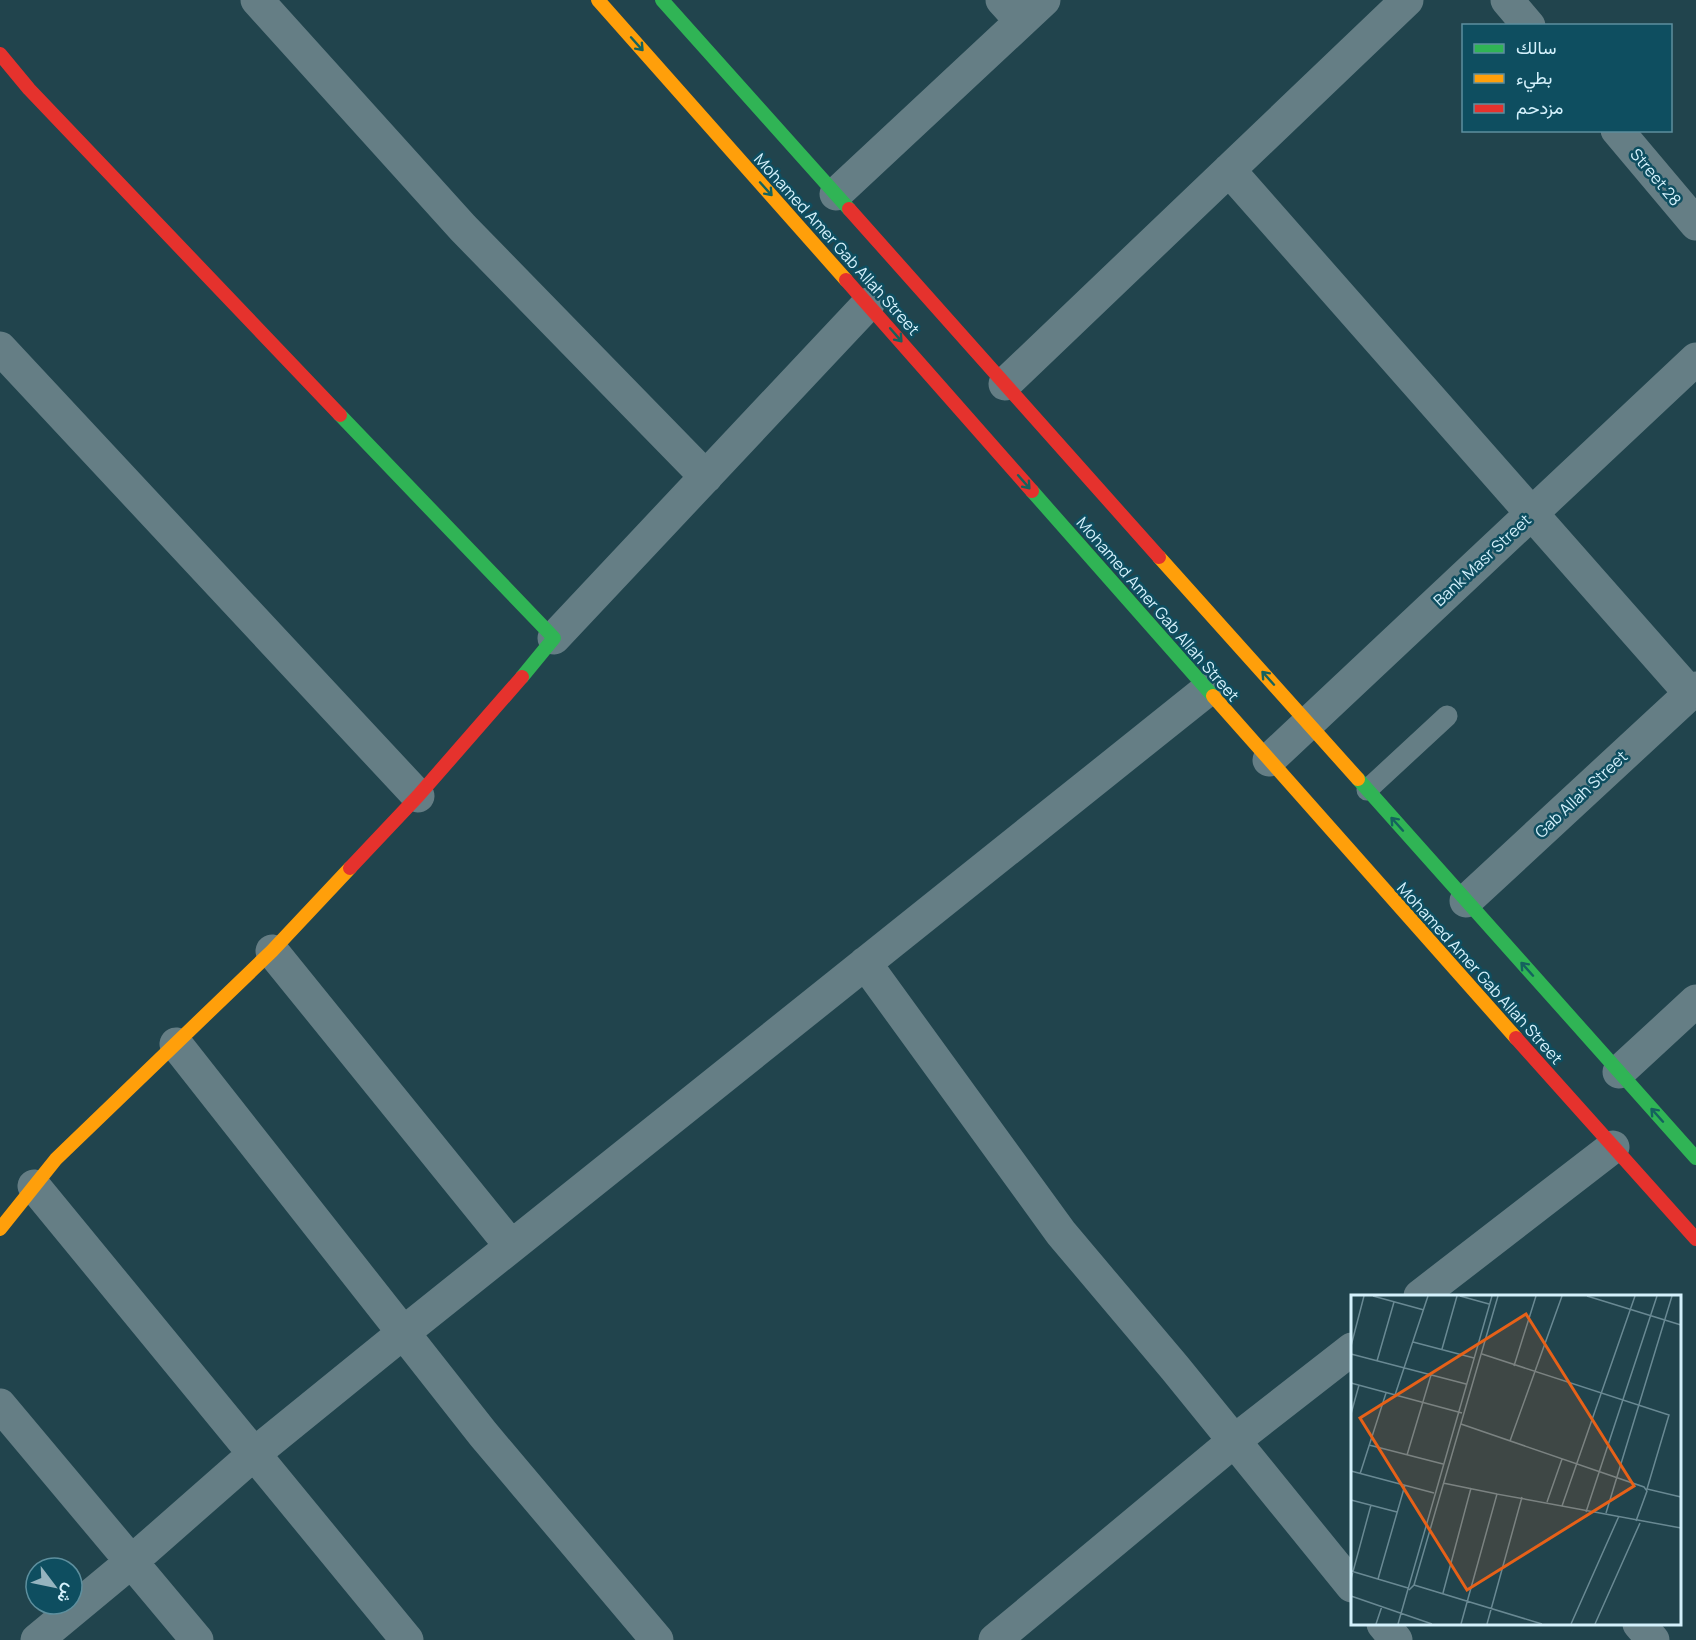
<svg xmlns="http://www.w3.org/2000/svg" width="1696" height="1640" font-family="Manrope,Vazirmatn,sans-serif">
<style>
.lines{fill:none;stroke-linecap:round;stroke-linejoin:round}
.lane{stroke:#657e85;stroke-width:21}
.street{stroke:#657e85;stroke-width:33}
.fast{stroke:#30b455;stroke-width:14}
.slow{stroke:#ff9f0a;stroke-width:14}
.jam{stroke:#e5322d;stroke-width:14}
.oneway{stroke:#15625e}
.labels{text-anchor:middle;stroke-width:5;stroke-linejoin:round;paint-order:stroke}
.street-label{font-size:16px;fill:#d4f1fc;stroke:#0e4e60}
.inset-road{fill:none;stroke:#698993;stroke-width:1.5}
.view{fill:#e76118;fill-opacity:0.15;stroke:#e76118;stroke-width:3}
.inset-edge{fill:none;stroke:#d4f1fc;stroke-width:3}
</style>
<rect width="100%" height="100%" fill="#21444d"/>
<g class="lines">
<path class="lane" d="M1367 790 1447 716"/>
<path class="street" d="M257 0 463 228 706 477
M1002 0 1021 21
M1507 0 1529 26
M1617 130 1696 224
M1229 170 1690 693
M836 194 1044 0
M0 348 418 796
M1005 384 1407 0
M554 638 868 304
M1269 760 1696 359
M1466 901 1696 688
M272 951 511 1246
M865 963 1061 1233 1175 1368 1352 1586
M176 1044 483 1434 657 1640
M1619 1072 1696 1001
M34 1186 407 1640
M1420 1296 1613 1147
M0 1405 197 1640
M1383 1624 1396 1640
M1639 1624 1653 1640
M37 1640 131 1562 254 1454 403 1333 1207 690
M995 1640 1234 1441 1352 1349"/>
<path class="fast" d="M662 0 849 209
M340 415 554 638 522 677
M1032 491 1213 696
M1358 779 1696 1158"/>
<path class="slow" d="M598 0 846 280
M1159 557 1358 779
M1213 696 1516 1038
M0 1229 56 1159 272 951 350 868"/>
<path class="jam" d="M0 54 29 89 340 415
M849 209 1159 557
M846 280 1032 491
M350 868 418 796 522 677
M1516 1038 1696 1239"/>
</g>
<defs><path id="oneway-shaft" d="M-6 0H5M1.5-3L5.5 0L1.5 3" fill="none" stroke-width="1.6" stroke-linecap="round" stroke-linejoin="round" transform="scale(1.5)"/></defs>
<g class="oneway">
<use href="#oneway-shaft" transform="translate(637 44) rotate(48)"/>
<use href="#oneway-shaft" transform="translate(766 189) rotate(48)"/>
<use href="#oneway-shaft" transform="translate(896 335) rotate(49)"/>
<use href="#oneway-shaft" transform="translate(1024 482) rotate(49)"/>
<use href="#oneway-shaft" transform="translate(1268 678) rotate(-132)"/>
<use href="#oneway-shaft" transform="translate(1397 824) rotate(-132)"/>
<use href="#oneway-shaft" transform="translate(1527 969) rotate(-132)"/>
<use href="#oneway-shaft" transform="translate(1657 1115) rotate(-132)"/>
</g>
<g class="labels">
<g class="street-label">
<text transform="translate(1656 177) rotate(50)" y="6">Street 28</text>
<text transform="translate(837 244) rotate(48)" y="6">Mohamed Amer Gab Allah Street</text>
<text transform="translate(1482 560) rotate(-43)" y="6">Bank Masr Street</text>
<text transform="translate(1158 609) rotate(49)" y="6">Mohamed Amer Gab Allah Street</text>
<text transform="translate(1581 794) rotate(-43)" y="6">Gab Allah Street</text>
<text transform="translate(1480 973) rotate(48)" y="6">Mohamed Amer Gab Allah Street</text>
</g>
</g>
<g transform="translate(1351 1295)">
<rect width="330" height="330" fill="#21444d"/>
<path class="inset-road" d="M22 1 73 15M109 1 138 9M236 1 330 30M62 47 123 63M0 51 13 1M91 54 106 1M0 59 115 89M131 59 318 120 296 194 330 202M26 66 43 7M163 71 185 1M0 88 111 118M44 100 77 1M0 119 8 90M110 129 293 192 296 196 285 226M159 146 211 1M18 150 92 169M56 160 80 80M0 176 83 198M9 179 35 98M92 188 146 199M0 205 46 217M196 207 211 164M211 211 284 1M235 217 306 1M255 218 321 1M0 276 57 293M0 284 20 210M27 284 54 190M63 290 191 329M58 295 63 290 147 1M92 298 120 193M0 301 81 329M25 329 31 311M47 329 141 1M110 329 146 199 330 233M136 329 171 202M220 329 268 221M244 329 289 228"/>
<path class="view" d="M175 19 283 191 116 295 9 123Z"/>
<rect width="330" height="330" class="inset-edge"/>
</g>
<rect x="1462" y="24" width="210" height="108" fill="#0e4e60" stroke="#5d8f9e" stroke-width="1.5"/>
<rect x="1474" y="44" width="30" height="9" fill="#30b455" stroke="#5d8f9e" stroke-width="1.5"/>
<text x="1516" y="54" font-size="18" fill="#d4f1fc">سالك</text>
<rect x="1474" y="74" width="30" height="9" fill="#ff9f0a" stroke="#5d8f9e" stroke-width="1.5"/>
<text x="1516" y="84" font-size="18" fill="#d4f1fc">بطيء</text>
<rect x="1474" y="104" width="30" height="9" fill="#e5322d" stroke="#5d8f9e" stroke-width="1.5"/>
<text x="1516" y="114" font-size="18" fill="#d4f1fc">مزدحم</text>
<g transform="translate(54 1586) rotate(122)"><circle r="28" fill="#0e4e60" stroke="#5d8f9e" stroke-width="1.5"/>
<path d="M0-4.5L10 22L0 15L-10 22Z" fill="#95b4bf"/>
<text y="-9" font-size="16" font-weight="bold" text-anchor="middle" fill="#d4f1fc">ش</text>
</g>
</svg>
